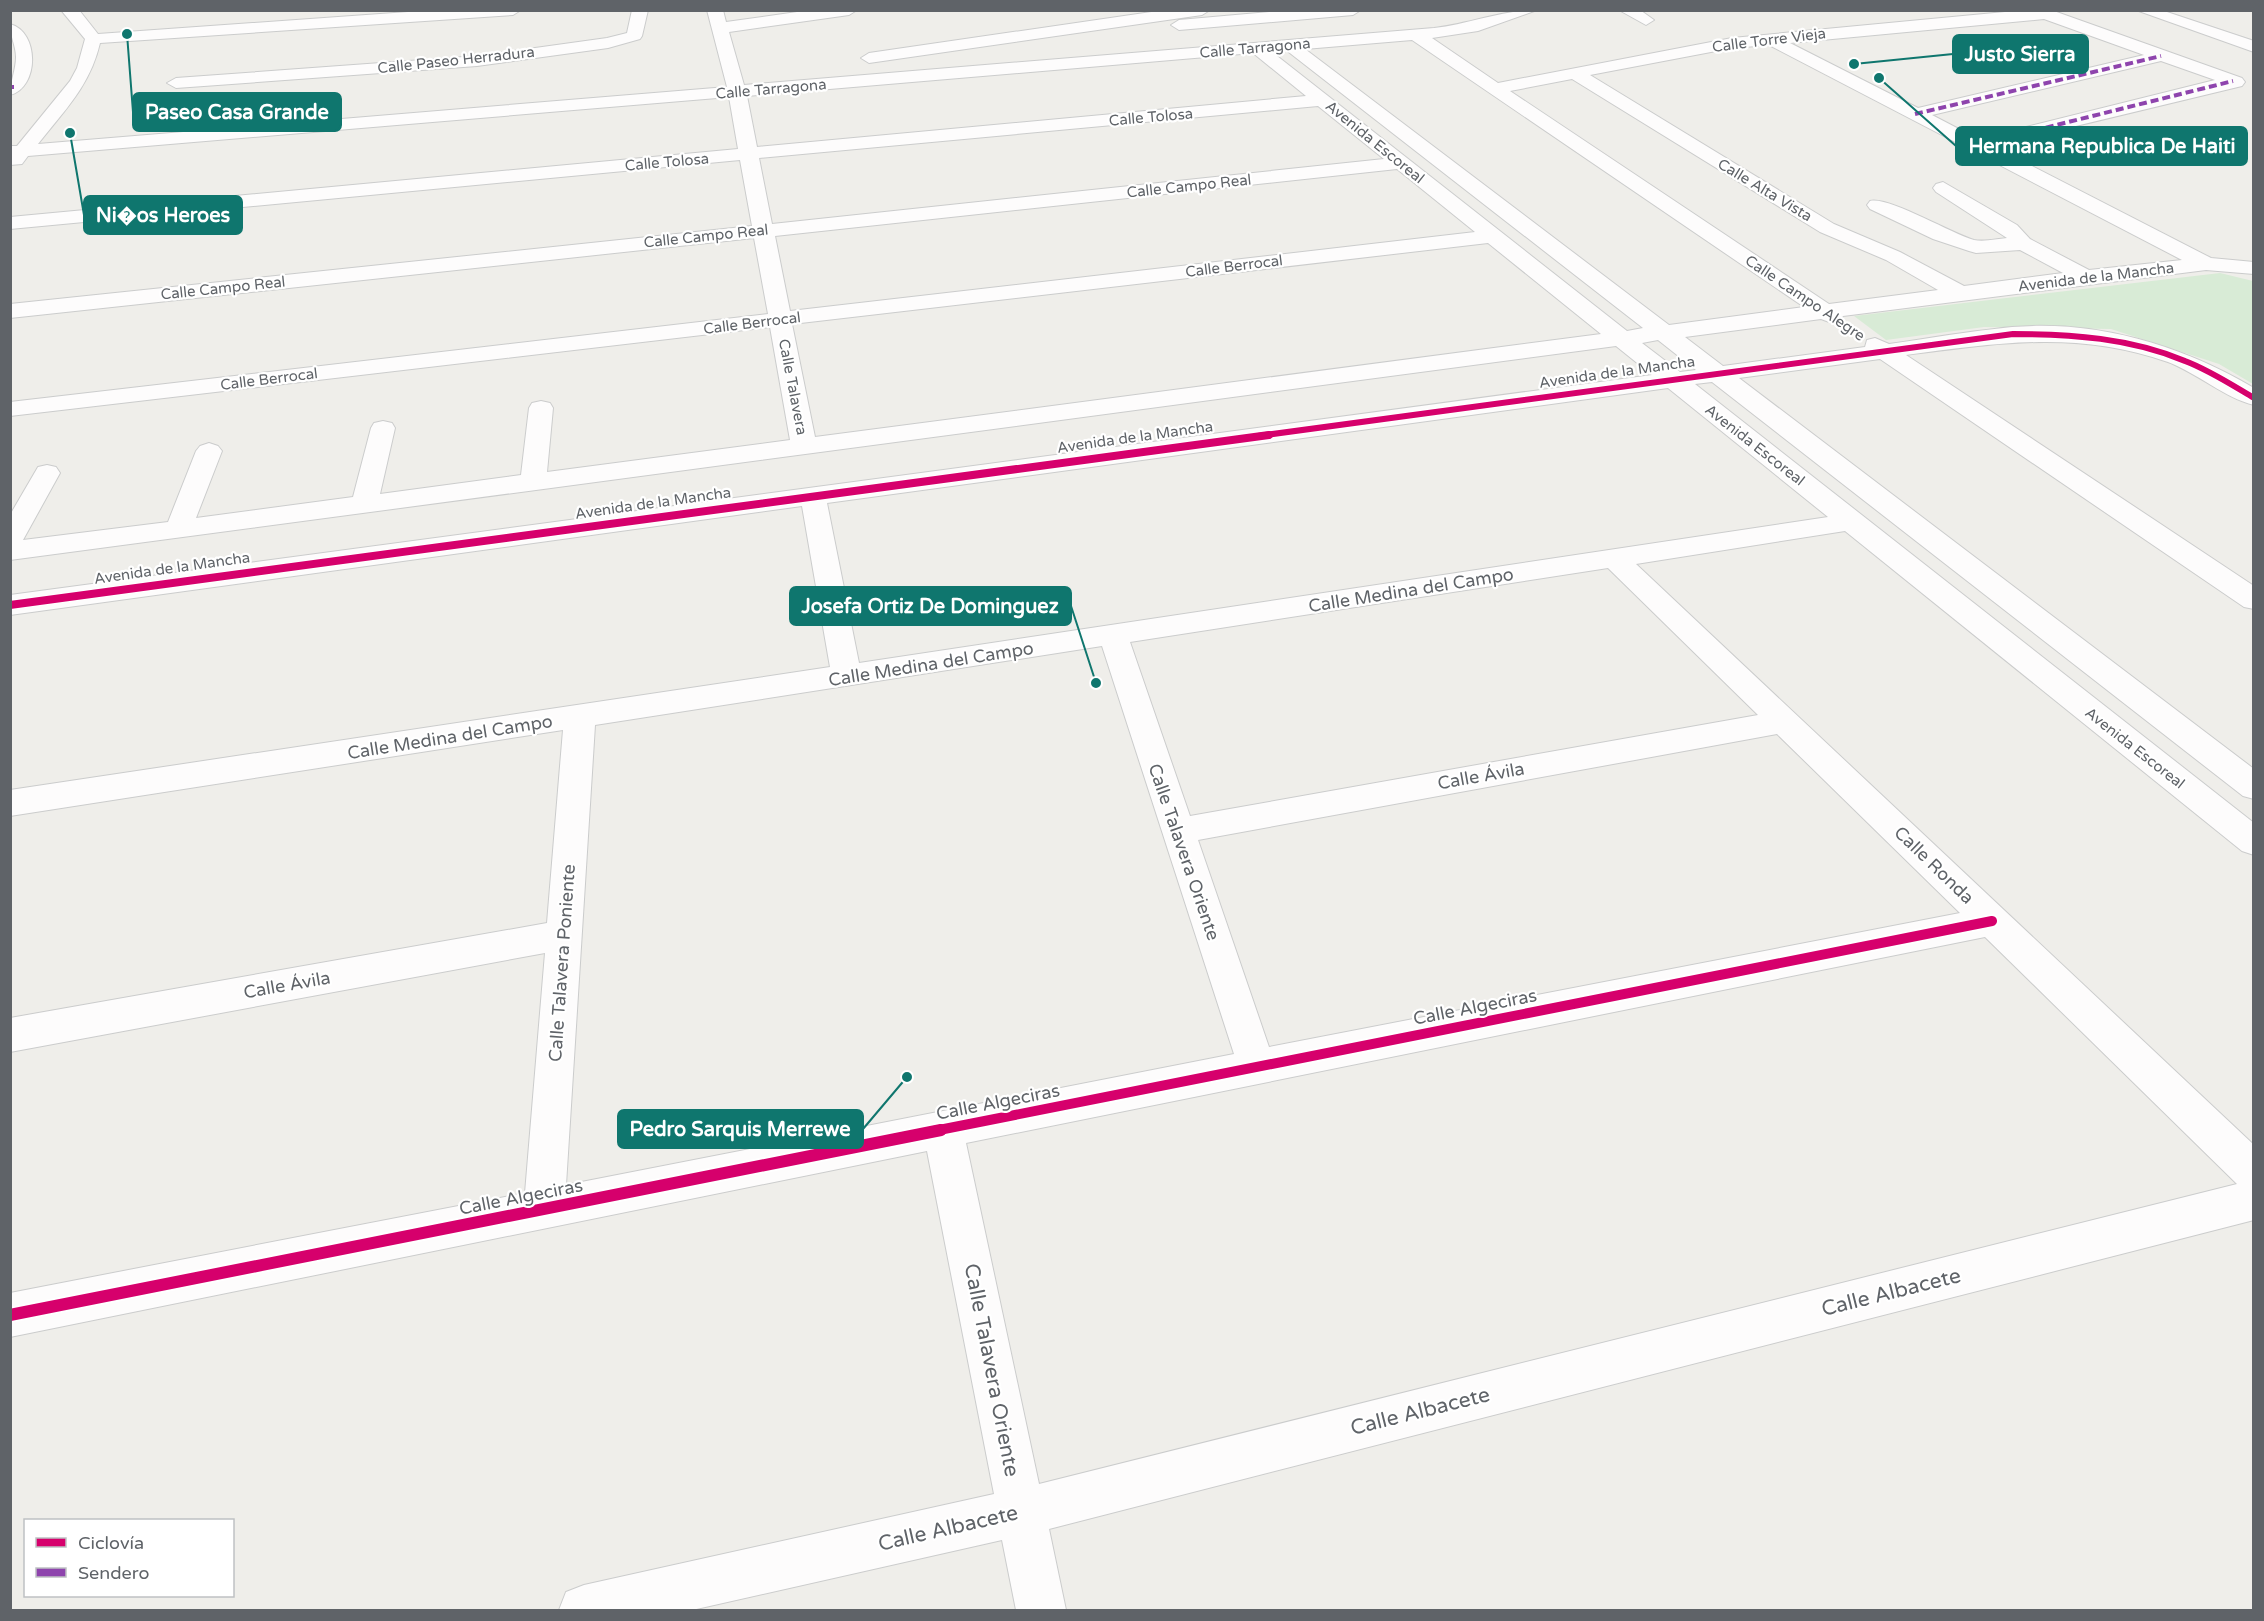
<svg xmlns="http://www.w3.org/2000/svg" width="2264" height="1621" font-family="'Varela Round',sans-serif">
<style>
.green{fill:#d8ebd6}
.lines{fill:none;stroke-linecap:round;stroke-linejoin:round}
.minor-casing{stroke:#cbcccc;stroke-width:2}
.minor{fill:#fdfcfc;fill-rule:evenodd}
.quiet{stroke:#8e44ad;stroke-width:4;stroke-dasharray:8 4;stroke-linecap:butt}
.cycleway-far3-casing{stroke:#fff;stroke-width:8}
.cycleway-far2-casing{stroke:#fff;stroke-width:10}
.cycleway-far1-casing{stroke:#fff;stroke-width:14}
.cycleway-casing{stroke:#fff;stroke-width:16}
.cycleway-far3{stroke:#d6006c;stroke-width:6}
.cycleway-far2{stroke:#d6006c;stroke-width:8}
.cycleway-far1{stroke:#d6006c;stroke-width:10}
.cycleway{stroke:#d6006c;stroke-width:12}
.labels{text-anchor:middle;stroke-width:4.5;stroke-linejoin:round;paint-order:stroke}
.far-street-label{font-size:15px;fill:#5f6368;stroke:#fff}
.street-label{font-size:18px;fill:#5f6368;stroke:#fff}
.near-street-label{font-size:21px;fill:#5f6368;stroke:#fff}
.leader{fill:none;stroke:#0f766e;stroke-width:2}
.callout-dot{fill:#0f766e;stroke:#fff;stroke-width:2}
.callout{fill:#0f766e;stroke:#0f766e;stroke-width:2}
.callout-label{font-size:20px;text-anchor:middle;font-weight:bold;fill:#fff}
</style>
<rect width="100%" height="100%" fill="#efeeea"/>
<path class="green" d="M2220 273 2253 281V384L2219 364 2111 329 1984 327 1886 340 1854 316Z"/>
<g class="lines">
<defs>
<path id="minor" d="M61 10H79L98 34 436 10H521L513 15 100 43C90 86 64 111 38 144L727 87 707 10H723L726 22 811 10H857L849 15 729 32 744 85 1434 28C1469 24 1502 10 1537 10L1478 31 1432 38 1498 83 1732 38 2026 10H2051L2242 78 2245 82 2242 86 1993 146 2211 258 2254 262V274L2206 270 1843 316 1840 321 1832 323 1821 319 1685 337 1723 366 1865 347 1867 340 1875 338 1889 344C1930 338 1971 331 2012 327 2097 320 2181 345 2254 388V405C2225 398 2197 373 2168 362 2078 330 1998 343 1906 355L2254 586V609L2244 607 1880 359 1739 378 2254 769V799L2243 796 1712 382 1695 384 2254 823V855L2242 851 1845 531 1636 564 2254 1145V1220L1049 1529 1066 1610H1016L1002 1540 692 1610H559L566 1592 584 1585 994 1494 927 1151 10 1337V1293L525 1193 545 953 10 1052V1018L547 923 563 730 10 816V790L830 667 802 506 10 615V595L1652 375 1616 346 10 560V515L38 467 47 465 56 467 60 473 23 540 168 522 196 451 200 446 209 443 218 446 222 451 196 518 353 497 371 428 374 423 383 421 392 423 395 428 380 494 521 475 529 408 532 403 541 401 550 403 553 408 547 472 790 440 770 327 10 416V402L768 314 754 238 10 318V304L752 226 740 160 10 229V217L738 149 729 97 28 156 22 164 10 165V146H17L70 81 77 68 85 39ZM2044 19 2144 55 1918 108 1790 43ZM1412 40 1804 307 1669 325 1305 49ZM1769 45 2182 260 2089 270 2030 239 2017 225 1943 182 1936 184 1933 188 1936 192 2007 238C1997 239 1984 242 1974 240 1950 233 1888 196 1870 201L1867 205 1870 209 1933 239 1969 251 1976 253 2020 250 2063 273 1964 286 1900 252 1834 224 1590 75 1732 48ZM1286 50 1643 328 1627 331 1272 52ZM1253 53 1306 96 757 147 747 96ZM2161 61 2215 80 1978 139 1932 115ZM1572 79 1820 232 1886 260 1938 290 1829 304 1510 91ZM1318 106 1384 159 772 224 759 158ZM1397 169 1475 232 790 311 775 236ZM1488 243 1601 334 815 437 792 324ZM1658 340 1696 370 1680 372 1642 343ZM1668 388 1828 517 859 663 827 503ZM1608 568 1758 715 1190 816 1130 642ZM1102 646 1234 1054 566 1185 595 725ZM1777 734 1960 913 1269 1047 1198 840ZM1985 937 2237 1184 1039 1484 966 1143Z
M632 10H648L642 36 640 39 608 48 477 66 176 88 167 83 176 78 477 56 607 38 627 33Z
M1165 10H1210L1202 15 869 63 861 58 869 53Z
M1292 10H1361L1353 15 1179 30 1171 25 1179 20Z
M1619 10H1640L1654 20 1646 25Z
M2136 10H2161L2254 41V52Z
M10 24C40 32 39 88 10 95 10 82 16 70 16 57 16 46 10 36 10 24Z"/>
</defs>
<use href="#minor" class="minor-casing"/>
<use href="#minor" class="minor"/>
<path class="quiet" d="M10 87H14
M1915 114 2161 56
M1976 145 2233 81"/>
<defs>
<path id="cycleway-far3" d="M1258 436 2013 334C2071 334 2131 338 2185 361 2209 370 2232 385 2254 398"/>
<path id="cycleway-far2" d="M10 605 1269 435"/>
<path id="cycleway-far1" d="M934 1131 1992 921"/>
<path id="cycleway" d="M10 1315 941 1130"/>
</defs>
<use href="#cycleway-far3" class="cycleway-far3-casing"/>
<use href="#cycleway-far2" class="cycleway-far2-casing"/>
<use href="#cycleway-far1" class="cycleway-far1-casing"/>
<use href="#cycleway" class="cycleway-casing"/>
<use href="#cycleway-far3" class="cycleway-far3"/>
<use href="#cycleway-far2" class="cycleway-far2"/>
<use href="#cycleway-far1" class="cycleway-far1"/>
<use href="#cycleway" class="cycleway"/>
</g>
<g class="labels">
<g class="far-street-label">
<text transform="translate(1769 40) rotate(-7)" y="5">Calle Torre Vieja</text>
<text transform="translate(1255 48) rotate(-5)" y="5">Calle Tarragona</text>
<text transform="translate(456 60) rotate(-6)" y="5">Calle Paseo Herradura</text>
<text transform="translate(771 89) rotate(-5)" y="5">Calle Tarragona</text>
<text transform="translate(1151 117) rotate(-5)" y="5">Calle Tolosa</text>
<text transform="translate(1375 142) rotate(39)" y="5">Avenida Escoreal</text>
<text transform="translate(667 162) rotate(-5)" y="5">Calle Tolosa</text>
<text transform="translate(1189 186) rotate(-6)" y="5">Calle Campo Real</text>
<text transform="translate(1765 190) rotate(31)" y="5">Calle Alta Vista</text>
<text transform="translate(706 236) rotate(-6)" y="5">Calle Campo Real</text>
<text transform="translate(1234 266) rotate(-7)" y="5">Calle Berrocal</text>
<text transform="translate(2096 277) rotate(-7)" y="5">Avenida de la Mancha</text>
<text transform="translate(223 288) rotate(-6)" y="5">Calle Campo Real</text>
<text transform="translate(1805 298) rotate(34)" y="5">Calle Campo Alegre</text>
<text transform="translate(752 323) rotate(-7)" y="5">Calle Berrocal</text>
<text transform="translate(1617 372) rotate(-8)" y="5">Avenida de la Mancha</text>
<text transform="translate(269 379) rotate(-7)" y="5">Calle Berrocal</text>
<text transform="translate(793 387) rotate(79)" y="5">Calle Talavera</text>
<text transform="translate(1135 437) rotate(-8)" y="5">Avenida de la Mancha</text>
<text transform="translate(1755 445) rotate(38)" y="5">Avenida Escoreal</text>
<text transform="translate(653 503) rotate(-8)" y="5">Avenida de la Mancha</text>
<text transform="translate(172 568) rotate(-8)" y="5">Avenida de la Mancha</text>
<text transform="translate(2135 748) rotate(38)" y="5">Avenida Escoreal</text>
</g>
<g class="street-label">
<text transform="translate(1411 590) rotate(-9)" y="6">Calle Medina del Campo</text>
<text transform="translate(931 664) rotate(-9)" y="6">Calle Medina del Campo</text>
<text transform="translate(450 737) rotate(-9)" y="6">Calle Medina del Campo</text>
<text transform="translate(1481 776) rotate(-10)" y="6">Calle Ávila</text>
<text transform="translate(1184 852) rotate(71)" y="6">Calle Talavera Oriente</text>
<text transform="translate(1934 865) rotate(44)" y="6">Calle Ronda</text>
<text transform="translate(562 963) rotate(-86)" y="6">Calle Talavera Poniente</text>
<text transform="translate(287 985) rotate(-10)" y="6">Calle Ávila</text>
<text transform="translate(1475 1007) rotate(-11)" y="6">Calle Algeciras</text>
<text transform="translate(998 1102) rotate(-11)" y="6">Calle Algeciras</text>
<text transform="translate(521 1197) rotate(-11)" y="6">Calle Algeciras</text>
</g>
<g class="near-street-label">
<text transform="translate(1891 1292) rotate(-14)" y="7">Calle Albacete</text>
<text transform="translate(992 1370) rotate(79)" y="7">Calle Talavera Oriente</text>
<text transform="translate(1420 1411) rotate(-14)" y="7">Calle Albacete</text>
<text transform="translate(948 1528) rotate(-13)" y="7">Calle Albacete</text>
</g>
</g>
<path class="leader" d="M1854 64L1953 54M127 34L133 112M1879 78L1956 146M70 133L84 215M1096 683L1071 606M907 1077L863 1129"/>
<g class="callout-dot">
<circle cx="1854" cy="64" r="6"/>
<circle cx="127" cy="34" r="6"/>
<circle cx="1879" cy="78" r="6"/>
<circle cx="70" cy="133" r="6"/>
<circle cx="1096" cy="683" r="6"/>
<circle cx="907" cy="1077" r="6"/>
</g>
<g class="callout">
<rect x="1953" y="35" width="135" height="38" rx="6"/>
<rect x="133" y="93" width="208" height="38" rx="6"/>
<rect x="1956" y="127" width="291" height="38" rx="6"/>
<rect x="84" y="196" width="158" height="38" rx="6"/>
<rect x="790" y="587" width="281" height="38" rx="6"/>
<rect x="618" y="1110" width="245" height="38" rx="6"/>
</g>
<g class="callout-label">
<text x="2020" y="61">Justo Sierra</text>
<text x="237" y="119">Paseo Casa Grande</text>
<text x="2102" y="153">Hermana Republica De Haiti</text>
<text x="163" y="222">Ni�os Heroes</text>
<text x="930" y="613">Josefa Ortiz De Dominguez</text>
<text x="740" y="1136">Pedro Sarquis Merrewe</text>
</g>
<rect width="2264" height="1621" fill="none" stroke="#5f6368" stroke-width="24"/>
<rect x="24" y="1519" width="210" height="78" fill="#ffffff" stroke="#bfc1c3" stroke-width="1.5"/>
<rect x="36" y="1538" width="30" height="9" fill="#d6006c" stroke="#bfc1c3" stroke-width="1.5"/>
<text x="78" y="1549" font-size="18" fill="#5f6368">Ciclovía</text>
<rect x="36" y="1568" width="30" height="9" fill="#8e44ad" stroke="#bfc1c3" stroke-width="1.5"/>
<text x="78" y="1579" font-size="18" fill="#5f6368">Sendero</text>
</svg>
